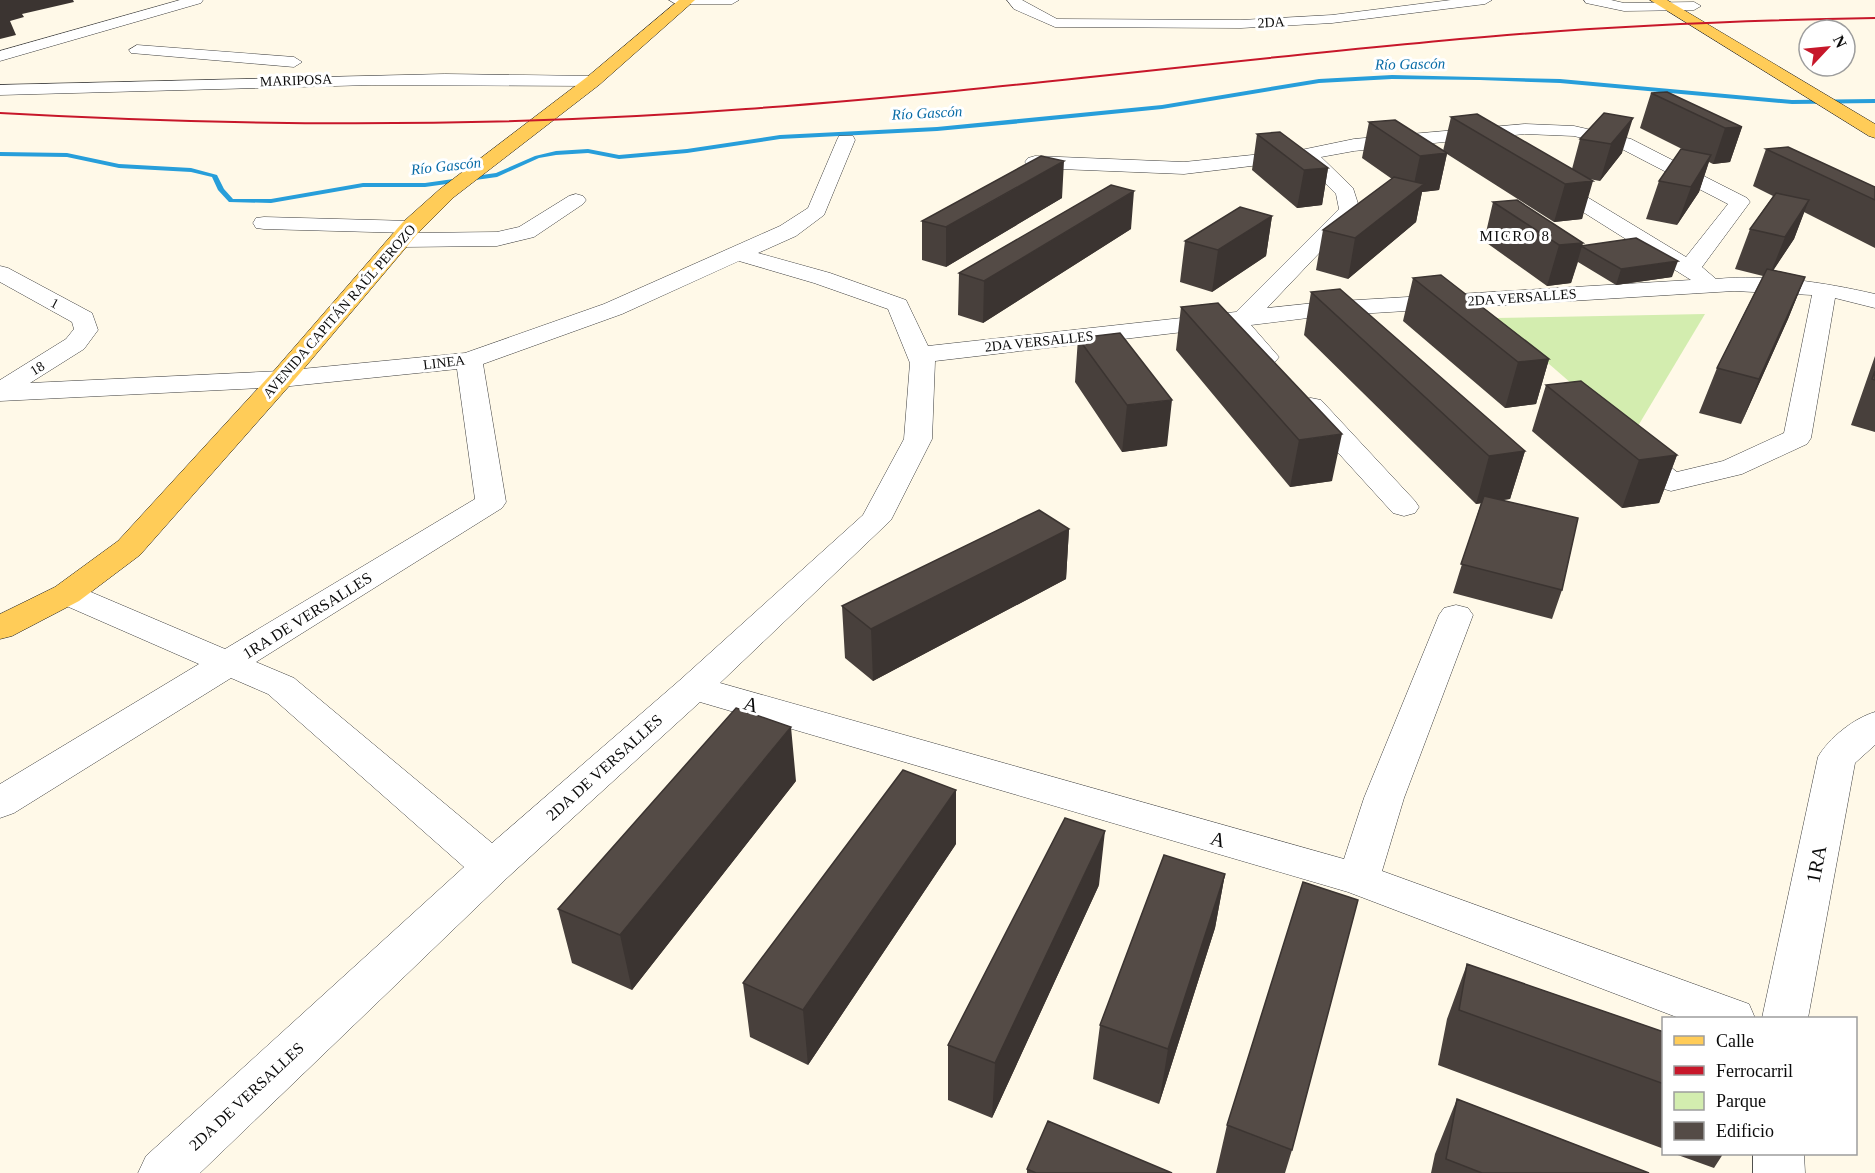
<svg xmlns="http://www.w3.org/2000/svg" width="1875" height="1173" font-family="'Times New Roman',serif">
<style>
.green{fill:#d3edaf}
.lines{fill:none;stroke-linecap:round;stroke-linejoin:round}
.stream{fill:#279eda;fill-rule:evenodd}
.minor-casing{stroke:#3e3e3e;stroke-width:1}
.major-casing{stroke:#1c1c1c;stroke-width:1}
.minor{fill:#fff;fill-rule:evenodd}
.major{fill:#ffcc58;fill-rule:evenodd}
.rail{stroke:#c7172a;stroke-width:2}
.wall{fill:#48403c}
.shaded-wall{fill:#3b3431}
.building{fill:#544b46;stroke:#3b3431;stroke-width:1.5}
.labels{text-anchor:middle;stroke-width:6;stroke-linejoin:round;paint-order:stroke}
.far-street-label{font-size:14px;fill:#0b0b0b;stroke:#fff}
.far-water-label{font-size:15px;font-style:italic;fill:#0a6ca7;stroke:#fff}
.far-neighbourhood-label{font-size:15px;letter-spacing:1.5px;fill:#0b0b0b;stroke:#fff}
.street-label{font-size:16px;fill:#0b0b0b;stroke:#fff}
.near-street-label{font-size:20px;fill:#0b0b0b;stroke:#fff}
</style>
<rect width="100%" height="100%" fill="#fff9e8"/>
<path class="green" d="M1705 314 1632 436 1496 318Z"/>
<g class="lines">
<path class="stream" d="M1392 75 1560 79 1792 100 1875 99V103L1792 104 1560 83 1480 80 1392 79 1319 83 1162 109 1002 125 937 131 780 139 687 153 619 159 588 153 556 155 539 158 497 177 425 187H363L271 203 229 202 218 190 212 177 191 172 119 168 67 157 0 156V152L67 153 119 164 191 168 217 175 224 189 233 199H271L363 183H425L496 173 535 156 556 151 588 149 619 155 687 149 780 135 937 127 1162 105 1319 79Z"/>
<defs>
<path id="minor" d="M180 0H203L201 3 0 61V51Z
M669 0H739L732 4H676Z
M1007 0H1022L1057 19 1241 20 1332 15 1451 0H1492L1485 4 1332 23 1241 28 1055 27 1014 9Z
M1584 0H1611L1624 3 1694 2 1701 6 1694 10 1624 11 1586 3Z
M137 45 294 57 302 62 294 67 131 53 129 50Z
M445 74 593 76 601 81 593 86 371 85 0 95V85Z
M1525 124 1574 126 1631 139 1747 198 1750 202 1702 267 1716 279C1769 274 1823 282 1875 294V308L1835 298 1811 438 1807 444 1742 474 1671 491 1661 488 1619 451 1623 445C1645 439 1660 459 1677 472L1723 461 1784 433 1812 295 1734 291 1324 316 1251 325 1279 357 1275 362C1253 368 1238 343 1226 327L935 361 932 439 891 520 720 683 1344 859 1364 798 1439 615 1444 608 1456 605 1468 608 1473 615 1404 798 1382 871 1749 1004 1755 1018H1679L1348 892 700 702 507 878 200 1173H138L146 1156 464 867 268 694 231 678 14 813 0 818V784L199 664 55 601 50 594 55 587 67 584 79 587 225 649 475 499 457 369 281 387 0 401V380L66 339 74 329 72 322 0 282V266L8 268 92 313 98 330 84 349 30 383 281 371 465 353 604 304 780 226 808 208 837 140 839 136H853L855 140 824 215 796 236 758 253 830 273 906 300 928 346 1236 312 1339 209 1336 194 1302 160 1184 174 1035 168 1028 166 1025 162 1028 158 1035 156 1184 162 1301 150 1354 139ZM1525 134 1574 136 1618 147 1728 204 1686 257 1554 177H1540L1537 181 1540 185 1691 280 1324 302 1267 308 1360 210 1353 188 1321 157 1354 151ZM739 261 814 283 888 309 910 363 904 439 863 515 680 680 492 843 294 678 256 662 502 508 506 502 483 364 622 314Z
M576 194 583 196 586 200 583 204 534 237 497 246 401 247 393 245 390 240 393 235 409 233 264 229 256 228 253 223 256 218 264 217 411 221 419 222 422 227 419 232 411 233 497 232 519 227 569 196Z
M1311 398 1321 400 1415 501 1419 507 1415 513 1404 516 1393 513 1301 412 1297 406 1301 400Z
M1875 712V745L1855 763 1808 1018H1762L1818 757C1829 738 1854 718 1875 712Z
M1753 1154H1804L1805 1173H1753Z"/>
<path id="major" d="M679 0H695L599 85 454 197 419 232 290 385 140 555 79 601 12 636 0 639V614L55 587 118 541 272 373 403 222 440 189 587 77Z
M1650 0H1667L1875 124V138L1869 136Z"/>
</defs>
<use href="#minor" class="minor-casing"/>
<use href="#major" class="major-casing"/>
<use href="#minor" class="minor"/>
<use href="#major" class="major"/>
<path class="rail" d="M0 113C249 127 497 128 746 109 1000 91 1253 56 1507 35 1630 25 1752 20 1875 18"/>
</g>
<path class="wall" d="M1651 93 1742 127 1730 162 1713 164 1709 162 1699 192 1677 225 1646 219 1659 181 1684 150 1640 128Z
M1604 113 1622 153 1600 181 1589 179 1582 219 1554 222 1447 154 1439 190 1422 192 1416 222 1348 279 1316 270 1323 230 1392 179 1362 158 1369 122 1443 151 1451 117 1572 169 1580 139Z
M1257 134 1328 168 1322 205 1297 208 1252 170Z
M1766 149 1875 187V248L1804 212 1794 239 1773 270 1805 277 1788 319 1741 424 1699 413 1717 368 1763 276 1735 269 1750 229 1773 196 1753 186Z
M1062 198 946 267 922 260V221Z
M1493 202 1583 245 1672 277 1616 285 1578 262 1571 283 1547 286 1484 241Z
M1272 216 1266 256 1212 292 1180 282 1185 241Z
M1131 229 983 323 958 315 959 273Z
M1413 278 1549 359 1536 404 1505 408 1403 321Z
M1311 292 1525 451 1510 499 1501 500 1562 590 1552 619 1453 593 1481 503 1476 504 1304 335Z
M1218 303 1332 481 1290 487 1176 350 1181 307Z
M1078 338 1167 446 1122 452 1075 382Z
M1875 356V432L1851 425Z
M1546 385 1677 455 1659 503 1622 508 1532 431Z
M1069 529 1066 579 873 681 845 658 842 606Z
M796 781 632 990 572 963 558 909Z
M956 844 808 1065 750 1037 743 983Z
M1225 874 1215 928 1159 1104 1093 1079 1100 1025Z
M1099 885 992 1118 948 1100V1045Z
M1467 964 1664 1032V1149L1438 1065 1447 1019Z
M1457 1099 1649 1173H1431L1435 1154Z
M1227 1125 1292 1150 1285 1173H1216Z
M1675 1154H1723L1714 1168Z
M1027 1169 1036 1173H1027Z"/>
<path class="shaded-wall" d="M0 0H73L74 2 22 14 24 17 10 21 16 35 0 39Z
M1633 118 1622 153 1600 181 1611 144Z
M1742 127 1730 162 1713 164 1725 128Z
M1447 153 1439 190 1422 192 1416 222 1348 279 1355 238 1412 193 1420 156Z
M1711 155 1699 192 1677 225 1691 187Z
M1064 161 1062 198 946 267V227Z
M1328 168 1322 205 1297 208 1304 170Z
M1593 181 1582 219 1554 222 1565 184Z
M1134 191 1131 229 983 323 984 281Z
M1809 200 1794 239 1769 277 1785 237Z
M1272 216 1266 256 1212 292 1218 250Z
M1583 243 1571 283 1547 286 1559 245Z
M1678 261 1672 277 1616 285 1621 269Z
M1805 277 1788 319 1741 424 1759 379Z
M1549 359 1536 404 1505 408 1518 362Z
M1172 400 1167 446 1122 452 1127 405Z
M1342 434 1332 481 1290 487 1299 440Z
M1525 451 1510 499 1476 504 1489 456Z
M1677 455 1659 503 1622 508 1639 460Z
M1069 529 1066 579 873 681 871 629Z
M791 727 796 781 632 990 620 935Z
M956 790V844L808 1065 803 1010Z
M1105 831 1099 885 992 1118 995 1063Z
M1225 874 1215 928 1159 1104 1168 1049Z"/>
<path class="building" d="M1667 92 1742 127 1725 128 1651 93Z
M1604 113 1633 118 1611 144 1580 139Z
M1477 114 1593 181 1565 184 1451 117Z
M1395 120 1447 153 1420 156 1369 122Z
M1280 132 1328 168 1304 170 1257 134Z
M1788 147 1875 187V200L1766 149Z
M1681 149 1711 155 1691 187 1659 181Z
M1041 156 1064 161 946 227 922 221Z
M1394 177 1424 184 1355 238 1323 230Z
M1111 185 1134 191 984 281 959 273Z
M1776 193 1809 200 1785 237 1750 229Z
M1517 200 1583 243 1559 245 1493 202Z
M1240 207 1272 216 1218 250 1185 241Z
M1636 238 1678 261 1621 269 1581 246Z
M1767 269 1805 277 1759 379 1717 368Z
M1441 275 1549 359 1518 362 1413 278Z
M1340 289 1525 451 1489 456 1311 292Z
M1218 303 1342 434 1299 440 1181 307Z
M1120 333 1172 400 1127 405 1078 338Z
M1875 371V380L1872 379Z
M1581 381 1677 455 1639 460 1546 385Z
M1484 496 1578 518 1562 590 1461 564Z
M1039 510 1069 529 871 629 842 606Z
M736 708 791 727 620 935 558 909Z
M903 770 956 790 803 1010 743 983Z
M1065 818 1105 831 995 1063 948 1045Z
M1164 855 1225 874 1168 1049 1100 1025Z
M1303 882 1358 900 1292 1150 1227 1125Z
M1467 964 1664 1032V1084L1459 1010Z
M1457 1099 1649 1173H1482L1446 1159Z
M1048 1121 1172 1173H1036L1027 1169Z"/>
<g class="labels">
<g class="far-street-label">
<text transform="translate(1271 22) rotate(-3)" y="5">2DA</text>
<text transform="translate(296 80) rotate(-2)" y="5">MARIPOSA</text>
<text transform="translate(1522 297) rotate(-4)" y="5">2DA VERSALLES</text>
<text transform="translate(55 303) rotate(28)" y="5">1</text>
<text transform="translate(339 311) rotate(-49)" y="5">AVENIDA CAPITÁN RAÚL PEROZO</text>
<text transform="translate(1039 341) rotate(-6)" y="5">2DA VERSALLES</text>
<text transform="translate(444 362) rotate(-7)" y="5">LINEA</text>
<text transform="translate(37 368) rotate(-32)" y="5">18</text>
</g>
<g class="far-water-label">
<text transform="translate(1410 64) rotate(-1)" y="5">Río Gascón</text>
<text transform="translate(927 113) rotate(-3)" y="5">Río Gascón</text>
<text transform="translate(446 166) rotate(-6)" y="5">Río Gascón</text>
</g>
<g class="far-neighbourhood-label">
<text x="1515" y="241">MICRO 8</text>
</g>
<g class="street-label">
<text transform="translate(307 615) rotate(-32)" y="6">1RA DE VERSALLES</text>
<text transform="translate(604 767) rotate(-42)" y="6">2DA DE VERSALLES</text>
<text transform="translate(246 1096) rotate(-43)" y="6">2DA DE VERSALLES</text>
</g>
<g class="near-street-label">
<text transform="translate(751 704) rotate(16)" y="7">A</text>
<text transform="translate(1218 839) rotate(16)" y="7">A</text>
<text transform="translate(1816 864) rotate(-79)" y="7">1RA</text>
</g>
</g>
<rect x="1662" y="1017" width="195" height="138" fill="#ffffff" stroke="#9d9d9d" stroke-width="1.5"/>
<rect x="1674" y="1036" width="30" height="9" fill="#ffcc58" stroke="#9d9d9d" stroke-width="1.5"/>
<text x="1716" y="1047" font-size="18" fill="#0b0b0b">Calle</text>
<rect x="1674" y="1066" width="30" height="9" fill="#c7172a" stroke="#9d9d9d" stroke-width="1.5"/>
<text x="1716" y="1077" font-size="18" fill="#0b0b0b">Ferrocarril</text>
<rect x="1674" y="1092" width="30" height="18" fill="#d3edaf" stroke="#9d9d9d" stroke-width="1.5"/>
<text x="1716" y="1107" font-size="18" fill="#0b0b0b">Parque</text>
<rect x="1674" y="1122" width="30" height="18" fill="#544b46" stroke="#9d9d9d" stroke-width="1.5"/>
<text x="1716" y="1137" font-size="18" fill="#0b0b0b">Edificio</text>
<g transform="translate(1827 48) rotate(64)"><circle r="28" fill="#ffffff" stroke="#9d9d9d" stroke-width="1.5"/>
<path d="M0-4.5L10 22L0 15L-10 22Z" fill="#c7172a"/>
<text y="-9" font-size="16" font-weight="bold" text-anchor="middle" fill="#0b0b0b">N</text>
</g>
</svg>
